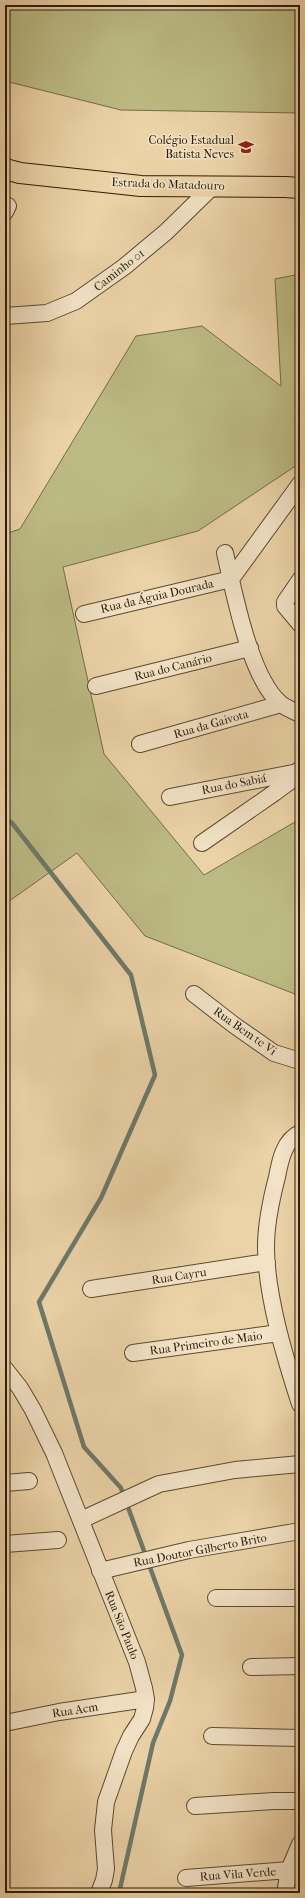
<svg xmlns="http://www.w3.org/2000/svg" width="305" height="1898" font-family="'IM FELL French Canon',serif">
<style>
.green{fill:#bcba84;stroke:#746c46}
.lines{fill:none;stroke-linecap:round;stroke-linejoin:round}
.stream{stroke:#6d796a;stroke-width:4.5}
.minor-casing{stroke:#5c4a30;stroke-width:18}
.major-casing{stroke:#2c1d08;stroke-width:22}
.minor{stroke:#f2e2c6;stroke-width:16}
.major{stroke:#ebd2a7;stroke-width:20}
.labels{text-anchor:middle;stroke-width:3;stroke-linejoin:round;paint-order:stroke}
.poi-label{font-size:12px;fill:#2c1d08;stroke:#f2e2c6;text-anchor:end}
.street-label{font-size:12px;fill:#2c1d08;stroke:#f2e2c6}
</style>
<rect width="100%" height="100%" fill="#ebd2a7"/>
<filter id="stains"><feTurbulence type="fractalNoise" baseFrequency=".005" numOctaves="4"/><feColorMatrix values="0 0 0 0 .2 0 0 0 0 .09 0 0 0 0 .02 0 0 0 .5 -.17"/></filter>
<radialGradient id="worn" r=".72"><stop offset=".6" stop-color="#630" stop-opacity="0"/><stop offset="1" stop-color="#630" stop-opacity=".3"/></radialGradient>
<path class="green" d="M5 5H300V113L121 110 5 81Z
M300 274V463L198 531 63 567 104 754 204 875 300 819V996L145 936 77 853 5 904V534L20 529 136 336 202 326 281 386 275 279Z"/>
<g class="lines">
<path class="stream" d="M5 818 12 823 131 975 155 1075 101 1198 39 1302 84 1447 121 1488 182 1655 170 1701 153 1743 119 1893"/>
<defs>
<path id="minor" d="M5 212 8 206
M5 316 47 313 76 301 124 267 166 232 213 186
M225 553C234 592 250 679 281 704 286 708 294 711 300 714
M300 580 285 602V606L300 624
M84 614 231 579 300 484
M96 686 250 648
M140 744 281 704
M170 797 298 772
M202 843 274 793 289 782 299 770
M194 994 234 1025 274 1053 300 1061
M300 1133C284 1140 280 1161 277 1177 271 1200 266 1223 266 1247 266 1295 285 1358 300 1404
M91 1289 267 1262
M133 1353 279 1333
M5 1369 20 1388 33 1410 54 1453 137 1662 144 1688 146 1699 145 1708 142 1719 131 1736 124 1751 106 1802 103 1830 106 1869 104 1880 99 1893
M5 1483 29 1481
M81 1520 159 1484 235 1470 300 1464
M5 1544 58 1540
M100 1571 189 1550 300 1531
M216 1598H300
M251 1667 300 1666
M5 1723 59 1712 146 1699
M212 1736 300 1738
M195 1806 274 1801H300
M186 1878 289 1870
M285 1893 289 1870 300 1844"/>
<path id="major" d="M5 169 20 173 141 186 285 187 300 188"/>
</defs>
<use href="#minor" class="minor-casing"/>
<use href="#major" class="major-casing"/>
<use href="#minor" class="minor"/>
<use href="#major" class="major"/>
</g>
<defs>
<symbol id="school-bare" viewBox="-9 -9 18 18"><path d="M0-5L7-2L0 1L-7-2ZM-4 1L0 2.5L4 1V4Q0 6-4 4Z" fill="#8f2418" stroke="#f2e2c6" stroke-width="2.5" paint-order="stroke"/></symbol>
</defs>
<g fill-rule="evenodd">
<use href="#school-bare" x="235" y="136" width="22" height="22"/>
</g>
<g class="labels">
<g class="poi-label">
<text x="234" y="144">Colégio Estadual<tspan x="234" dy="14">Batista Neves</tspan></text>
</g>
<g class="street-label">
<text transform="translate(168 184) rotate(2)" y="4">Estrada do Matadouro</text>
<text transform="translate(119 270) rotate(-38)" y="4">Caminho 01</text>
<text transform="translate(157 596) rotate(-13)" y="4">Rua da Águia Dourada</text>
<text transform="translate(173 667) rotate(-14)" y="4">Rua do Canário</text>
<text transform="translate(211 724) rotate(-16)" y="4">Rua da Gaivota</text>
<text transform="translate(234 784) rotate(-11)" y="4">Rua do Sabiá</text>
<text transform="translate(245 1031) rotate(35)" y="4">Rua Bem te Vi</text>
<text transform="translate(179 1276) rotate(-9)" y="4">Rua Cayru</text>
<text transform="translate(206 1343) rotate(-8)" y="4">Rua Primeiro de Maio</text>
<text transform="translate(200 1550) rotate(-11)" y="4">Rua Doutor Gilberto Brito</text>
<text transform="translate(122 1625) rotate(68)" y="4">Rua São Paulo</text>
<text transform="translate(75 1710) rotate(-9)" y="4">Rua Acm</text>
<text transform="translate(238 1874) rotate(-4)" y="4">Rua Vila Verde</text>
</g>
</g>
<rect width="305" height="1898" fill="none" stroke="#ebd2a7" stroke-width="20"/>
<rect x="6" y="6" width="293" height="1886" fill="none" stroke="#2c1d08" stroke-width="2"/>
<rect x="10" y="10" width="285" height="1878" fill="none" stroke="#2c1d08"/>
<rect width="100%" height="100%" filter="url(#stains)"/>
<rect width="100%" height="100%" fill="url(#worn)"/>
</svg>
